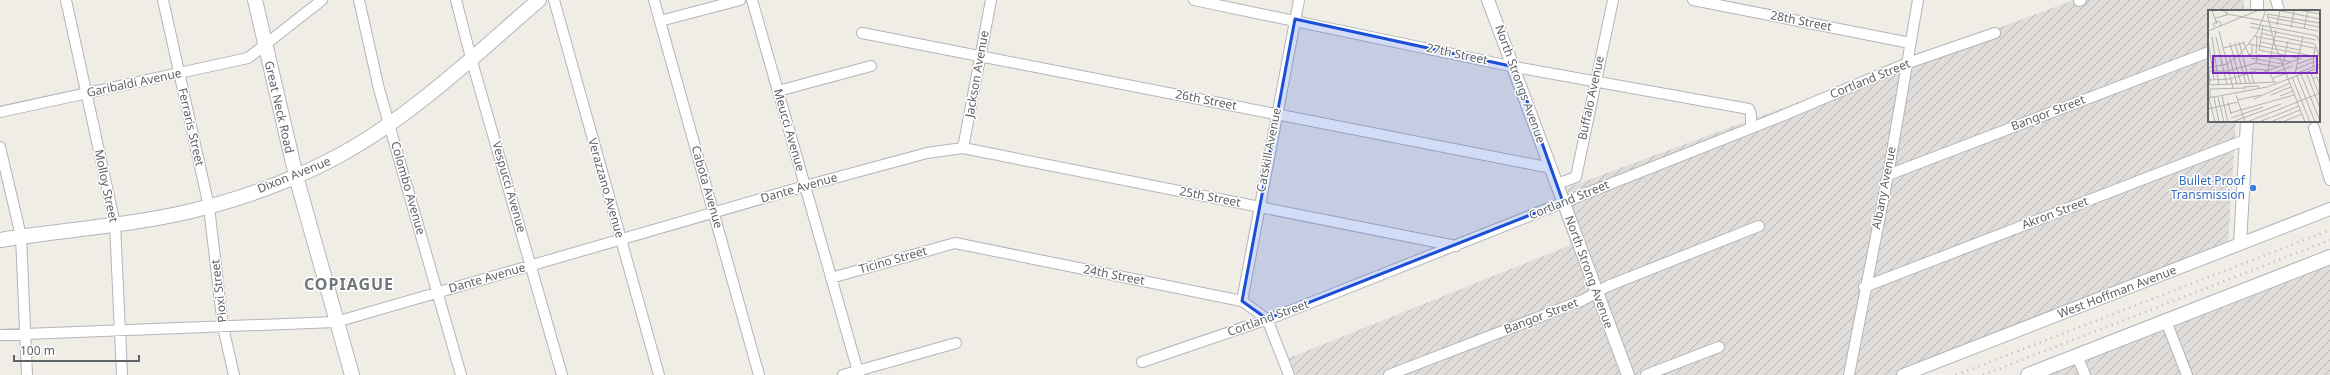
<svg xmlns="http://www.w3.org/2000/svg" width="2330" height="375" font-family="'Noto Sans',sans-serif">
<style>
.industrial{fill:url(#industrial-furrows)}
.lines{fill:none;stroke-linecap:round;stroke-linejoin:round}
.minor-casing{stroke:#b2b5b9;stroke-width:12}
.tertiary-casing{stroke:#b2b5b9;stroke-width:14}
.secondary-casing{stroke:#b3b7bb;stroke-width:16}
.minor{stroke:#fff;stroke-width:10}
.tertiary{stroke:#fff;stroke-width:12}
.secondary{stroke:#fff;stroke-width:14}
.rail{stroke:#b5b6b7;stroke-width:2.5;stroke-dasharray:1 5;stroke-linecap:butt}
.marked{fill:#1d4ed8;fill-opacity:0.2;stroke:#1d4ed8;stroke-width:3;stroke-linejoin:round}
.shop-dot{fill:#3f7fe0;stroke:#fff;stroke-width:1.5}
.labels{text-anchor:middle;stroke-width:3;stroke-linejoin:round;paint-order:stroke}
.street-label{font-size:12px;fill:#5e6367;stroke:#fff}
.shop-label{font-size:12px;fill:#366cbe;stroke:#fff;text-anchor:end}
.district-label{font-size:16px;font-weight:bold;letter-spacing:1px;fill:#6f7579;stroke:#fff}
.inset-road{fill:none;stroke:#b2b2b0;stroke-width:1}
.view{fill:#7b2cbf;fill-opacity:0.15;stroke:#7b2cbf;stroke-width:2}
.inset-edge{fill:none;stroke:#5e6367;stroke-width:2}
</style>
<defs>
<pattern id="industrial-furrows" width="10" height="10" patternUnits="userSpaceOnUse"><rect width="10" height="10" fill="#dfdcd9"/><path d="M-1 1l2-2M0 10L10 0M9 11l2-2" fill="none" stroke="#b8b6b4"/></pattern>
</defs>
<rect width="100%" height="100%" fill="#f0ede7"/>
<path class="industrial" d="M2074 0H2244V11H2209V121H2236L2228 244 1895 375H1296L1289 358 1571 245 1553 193Z
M2330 262V375H2026Z"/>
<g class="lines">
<defs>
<path id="minor" d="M66 0 115 224 122 375
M163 0 209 207 223 327 234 375
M359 0 379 89 461 375
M456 0 471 58 562 375
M554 0 659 375
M654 0 759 375
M752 0 859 375
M1194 0 1515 67 1749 109 1751 114V128
M1693 0 1910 43
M2276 0 2279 11
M2079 1 2081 0
M660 21 740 0
M862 33 1551 168
M778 91 871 66
M0 112 248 58 322 0
M2314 128 2330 180
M0 147 21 236 27 375
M963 148 991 0
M1888 175 2209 52
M1557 184 1576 177 1613 0
M831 278 955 243 1242 301 1267 319 1289 375
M1864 287 2245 140
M1242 301 1299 0
M2166 321 2187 375
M0 335 336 322 805 186 927 153 963 148 1456 246
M2077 356 2085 375
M1142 362 1277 316 1784 115 1905 64 1995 33
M843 375 956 343
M1389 375 1583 300 1608 286 1759 226
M1646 375 1719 347
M1849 375 1888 175 1918 0"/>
<path id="tertiary" d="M1488 0 1628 375
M2257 11V0
M2240 244 2247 121
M1903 375 2330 209"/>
<path id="secondary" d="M255 0 297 180 352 375
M0 240C67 229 142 225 207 207 250 196 302 176 340 155 413 115 476 54 539 0
M2028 375 2330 257"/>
</defs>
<use href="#minor" class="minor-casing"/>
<use href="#tertiary" class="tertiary-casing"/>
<use href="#secondary" class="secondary-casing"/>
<use href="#minor" class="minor"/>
<use href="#tertiary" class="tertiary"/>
<use href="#secondary" class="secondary"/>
<path class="rail" d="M1956 375 2330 230
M1983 375 2330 240"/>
</g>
<path class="marked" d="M1295 19 1515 67 1563 202 1267 319 1242 301Z"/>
<circle class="shop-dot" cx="2253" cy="188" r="4"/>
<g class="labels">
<g class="street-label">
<text transform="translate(1801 21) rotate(11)" y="4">28th Street</text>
<text transform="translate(1457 54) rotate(12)" y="4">27th Street</text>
<text transform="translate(977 74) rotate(-80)" y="4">Jackson Avenue</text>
<text transform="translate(1870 79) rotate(-22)" y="4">Cortland Street</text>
<text transform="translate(134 83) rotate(-12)" y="4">Garibaldi Avenue</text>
<text transform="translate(1520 84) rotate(70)" y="4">North Strongs Avenue</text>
<text transform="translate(1591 98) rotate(-78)" y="4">Buffalo Avenue</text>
<text transform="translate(1206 100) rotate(11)" y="4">26th Street</text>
<text transform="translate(279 107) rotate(77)" y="4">Great Neck Road</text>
<text transform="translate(2048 113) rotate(-21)" y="4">Bangor Street</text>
<text transform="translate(191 127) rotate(77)" y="4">Ferraris Street</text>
<text transform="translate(789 130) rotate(74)" y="4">Meucci Avenue</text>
<text transform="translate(1269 150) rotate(-79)" y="4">Catskill Avenue</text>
<text transform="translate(294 175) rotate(-22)" y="4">Dixon Avenue</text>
<text transform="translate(106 186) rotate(78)" y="4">Molloy Street</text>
<text transform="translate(509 187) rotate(74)" y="4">Vespucci Avenue</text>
<text transform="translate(707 187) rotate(74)" y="4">Cabota Avenue</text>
<text transform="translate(408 188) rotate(74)" y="4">Colombo Avenue</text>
<text transform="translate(606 188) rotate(74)" y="4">Verazzano Avenue</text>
<text transform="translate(799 188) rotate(-16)" y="4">Dante Avenue</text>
<text transform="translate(1884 188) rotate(-79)" y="4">Albany Avenue</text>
<text transform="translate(1210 197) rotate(11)" y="4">25th Street</text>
<text transform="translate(1569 200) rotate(-22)" y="4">Cortland Street</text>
<text transform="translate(2055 213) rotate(-21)" y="4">Akron Street</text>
<text transform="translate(893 260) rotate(-16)" y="4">Ticino Street</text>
<text transform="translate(1589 272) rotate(70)" y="4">North Strong Avenue</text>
<text transform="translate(1114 275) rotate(11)" y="4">24th Street</text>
<text transform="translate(487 278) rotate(-16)" y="4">Dante Avenue</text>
<text transform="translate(219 291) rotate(-97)" y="4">Pioxi Street</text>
<text transform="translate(2117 292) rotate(-21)" y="4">West Hoffman Avenue</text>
<text transform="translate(1541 316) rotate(-21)" y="4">Bangor Street</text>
<text transform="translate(1268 318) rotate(-20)" y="4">Cortland Street</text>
</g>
<g class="shop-label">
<text x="2245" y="185">Bullet Proof<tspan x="2245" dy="14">Transmission</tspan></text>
</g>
<g class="district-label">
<text x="349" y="290">COPIAGUE</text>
</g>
</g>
<g transform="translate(2208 10)">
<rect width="112" height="112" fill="#f0ede7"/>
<path class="inset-road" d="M4 0 9 14M14 0 19 4 110 21M68 0 112 9M90 0 112 4M60 7 111 17M7 8 19 5V0M42 13 109 26 112 34M55 15 51 40 90 48M69 15 72 0M7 17 5 14 10 11 13 13 12 16M42 17 108 30M83 18 86 0M96 19 100 0M0 21 51 0M11 21 25 78M53 23 65 26M46 26 106 38M67 26 107 34 112 49M4 27 11 75M8 27 19 75M0 31 6 69M35 31 41 45M31 32 42 74M52 32 92 40M22 33 33 74M27 33 38 74M40 34 100 45M15 38 36 33M48 44 49 27M21 45 29 74M38 46 44 44V35M43 48 74 54M0 51 2 75M48 53 49 45H52L83 52M75 54 80 31M89 54 106 48M105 57 107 37M0 58 19 54 32 44 49 23 58 0M42 59 60 60 66 72M88 59 105 52M60 60 68 20M0 61H20L48 53 70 57M43 61 46 74M102 61 112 87M56 62 94 48M98 62 112 98M90 63 112 54M63 64 84 56M87 64 95 26M93 64 112 111M89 66 107 112M84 67 102 112M65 68 82 62M105 69 109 67 112 75M0 70 22 69 48 61M0 75 68 72M35 77 50 76 52 79M28 85 37 112M63 85 83 77M14 86 20 112M72 86 85 81M6 87 11 112M10 87 16 112M0 88 59 77 112 57M1 88 7 112M2 88V79L38 78M46 89 82 73M29 90 53 85M20 92 23 104M0 99 30 92M22 103 86 85M64 107 91 96M23 108 55 97M65 111 92 100M24 112 73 94M39 112 112 83M51 112 63 107M74 112 94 104M97 112 67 35 59 4 111 13"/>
<path class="view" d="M5 46H109V63H5Z"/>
<rect width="112" height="112" class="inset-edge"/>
</g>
<path d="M14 355v6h125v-6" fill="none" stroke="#5e6367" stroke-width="2"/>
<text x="20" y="355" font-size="12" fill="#5e6367" stroke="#ffffff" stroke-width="3" paint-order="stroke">100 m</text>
</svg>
